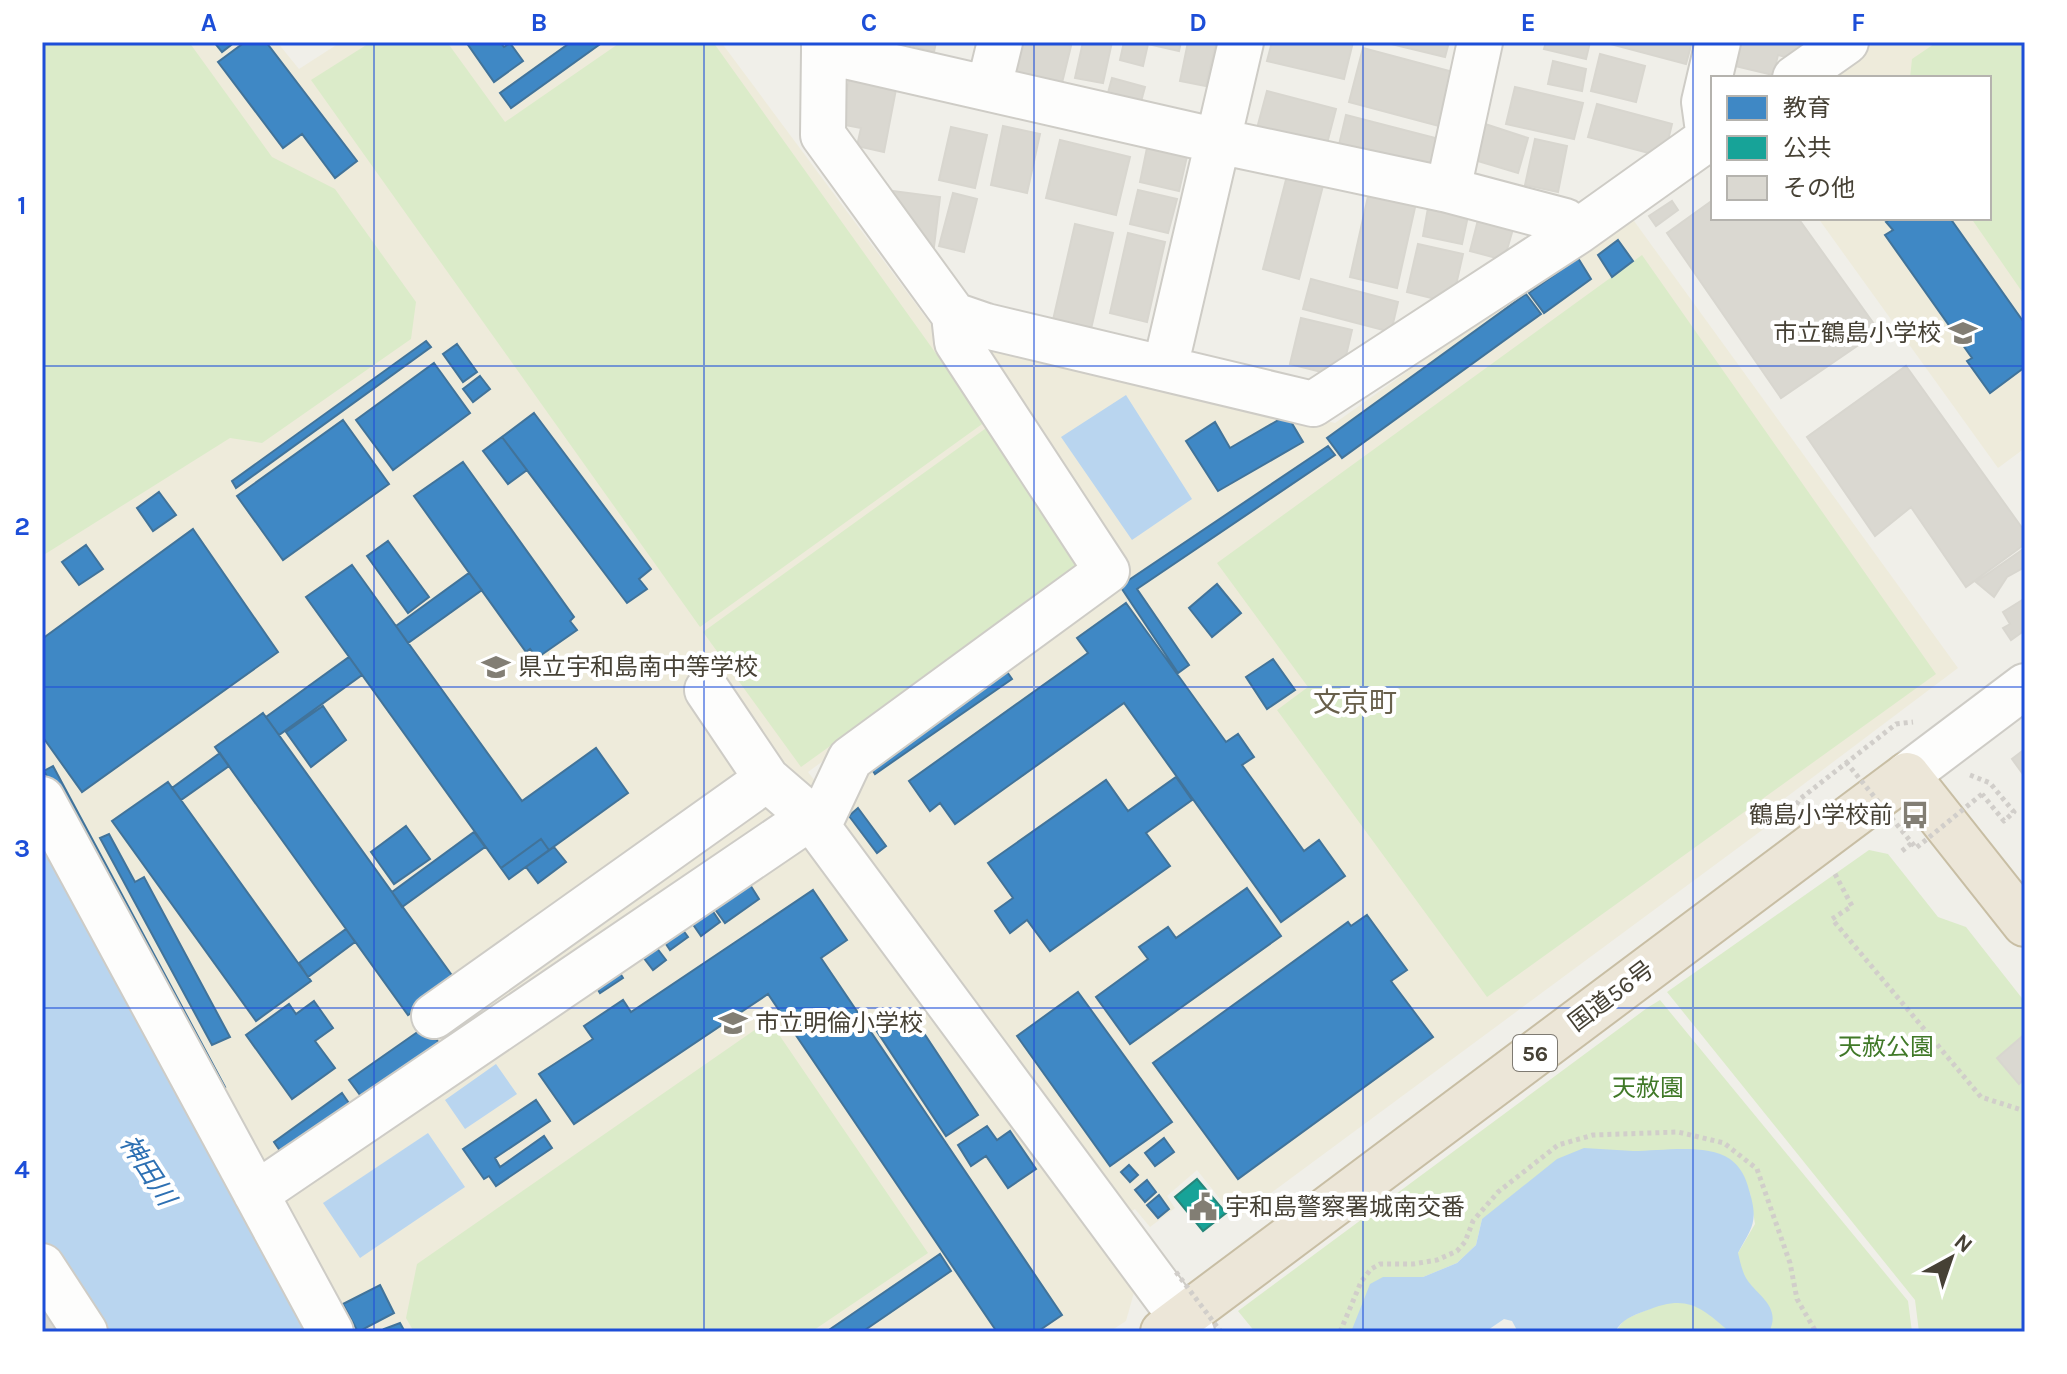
<svg xmlns="http://www.w3.org/2000/svg" width="2067" height="1374" font-family="Karla,'Noto Sans JP',sans-serif">
<style>
.education{fill:#eeebdb}
.green{fill:#dbebc9}
.water{fill:#b9d5ef}
.schools{fill:#3f88c5;stroke:#41739a;stroke-width:2}
.public{fill:#17a398;stroke:#25867a;stroke-width:2}
.building{fill:#dad8d1;stroke:#d8d6cf;stroke-width:2}
.lines{fill:none;stroke-linecap:round;stroke-linejoin:round}
.minor-casing{stroke:#ceccc6;stroke-width:48}
.highway-casing{stroke:#c8bea4;stroke-width:48}
.path{stroke:#d1ceca;stroke-width:5;stroke-dasharray:4 4;stroke-linecap:butt}
.minor{stroke:#fdfdfc;stroke-width:44}
.highway{stroke:#ece6d8;stroke-width:44}
.path-bridge{stroke:#d1ceca;stroke-width:5;stroke-dasharray:4 4;stroke-linecap:butt}
.grid{fill:none;stroke:#1d4ed8;stroke-width:2;stroke-opacity:0.55}
.labels{text-anchor:middle;stroke-width:8;stroke-linejoin:round;paint-order:stroke}
.shield{fill:#fff;stroke:#7e7a72;stroke-width:2}
.shield-label{font-size:22px;font-weight:bold;fill:#464135}
.poi-label{font-size:24px;fill:#464135;stroke:#fff;text-anchor:start}
.street-label{font-size:24px;fill:#464135;stroke:#fff}
.park-label{font-size:24px;fill:#407928;stroke:#fff}
.water-label{font-size:26px;font-style:italic;fill:#2d70b3;stroke:#fff}
.quarter-label{font-size:28px;fill:#69604c;stroke:#fff}
.neatline{fill:none;stroke:#1d4ed8;stroke-width:3}
.grid-label{font-size:26px;text-anchor:middle;font-weight:bold;fill:#1d4ed8}
</style>
<rect width="100%" height="100%" fill="#f0efe9"/>
<path class="education" d="M42 42H277L299 69 341 42H721L941 338 1094 562 808 772 825 794 260 1180 42 772Z
M1875 42H2025V448L1998 468 1818 218H1989V78H1824Z
M1629 214 1958 668 1768 811 1773 822 1236 1219 1197 1170 1167 1196 1175 1208 1150 1227 1135 1209 1129 1213 839 819 865 760 1122 574 978 362 996 343 1335 423Z
M790 845 814 851 1135 1289 1126 1321 1109 1332H348L271 1195Z"/>
<path class="green" d="M42 42H189L272 157 335 189 416 302 411 339 262 443 230 438 42 556Z
M371 42H447L505 122 621 42H713L985 422 700 627 311 80Z
M1937 42H2025V296L1971 218H1989V78H1910L1912 59Z
M1642 255 1936 674 1487 997 1277 710 1308 687 1217 563Z
M989 426 1086 562 801 767 703 632Z
M1869 850 1888 854 1938 917 1966 927 2025 1002V1332H1919L1915 1300 1667 992Z
M1660 1000 1908 1301 1912 1332H1615L1625 1319 1661 1304 1738 1253 1755 1224 1750 1193 1710 1173 1482 1219 1476 1245 1457 1263 1423 1277H1383L1373 1332H1255L1238 1311 1647 1008Z
M769 1020 928 1253 811 1332H414L406 1318 417 1264Z"/>
<path class="water" d="M1126 395 1192 499 1132 540 1061 437Z
M42 838 309 1332H96L42 1251Z
M496 1064 517 1094 465 1129 445 1100Z
M428 1133 465 1187 360 1258 323 1203Z
M1584 1148C1600 1149 1617 1150 1633 1151 1662 1151 1706 1143 1730 1159 1741 1167 1746 1178 1749 1190 1759 1222 1752 1227 1738 1253 1740 1261 1742 1271 1746 1278 1757 1296 1782 1306 1769 1332H1730C1699 1305 1686 1294 1645 1311 1632 1316 1622 1319 1615 1332H1518L1512 1321 1504 1319 1485 1332H1351L1370 1284 1383 1277H1423L1457 1263 1476 1245 1482 1219 1557 1159Z"/>
<path class="schools" d="M214 42H235L222 52Z
M245 42H266L357 161 335 178 302 134 283 148 218 62Z
M466 42H500L504 47 510 43 523 61 494 82Z
M571 42H603L511 108 500 93Z
M1892 218H1950L2025 324V367L1990 393 1967 361 1972 358 1885 235 1893 230 1886 222Z
M1618 240 1633 261 1612 277 1598 255Z
M1578 258 1591 279 1544 313 1529 293Z
M1526 294 1541 314 1342 458 1327 438Z
M426 341 431 347 236 488 232 481Z
M457 344 477 372 463 382 443 354Z
M434 363 470 413 393 470 356 420Z
M480 376 490 389 473 402 463 389Z
M534 413 651 569 639 579 647 589 627 603 502 437Z
M1287 415 1303 442 1218 491 1186 441 1215 422 1230 448Z
M343 420 389 484 283 560 237 496Z
M502 437 527 470 508 484 483 451Z
M1328 446 1335 455 1137 589 1189 665 1178 673 1120 586Z
M463 462 574 617 570 621 577 630 537 658 530 649 526 652 414 496Z
M159 492 176 515 153 531 137 508Z
M193 529 278 652 82 792 42 736V639Z
M388 541 429 597 408 613 367 556Z
M86 545 103 569 79 585 62 562Z
M352 565 522 801 596 748 628 793 549 850 541 839 501 868 306 597Z
M469 573 482 590 408 643 396 626Z
M1217 584 1241 613 1212 637 1189 608Z
M1126 603 1226 742 1238 734 1254 757 1242 765 1304 851 1319 840 1345 876 1281 922 1124 703 955 824 940 803 930 811 909 781 1088 653 1077 638Z
M349 657 362 675 279 735 266 717Z
M1273 659 1295 690 1267 709 1246 677Z
M1005 669 1012 679 875 774 868 763Z
M323 706 346 740 311 767 286 732Z
M263 713 456 981 408 1015 215 747Z
M220 753 229 766 181 800 172 788Z
M53 766 225 1087 216 1091 44 771Z
M1176 777 1192 800 1146 833 1170 866 1050 951 1027 920 1010 933 995 911 1013 898 988 863 1106 780 1128 811Z
M168 782 311 981 256 1021 112 821Z
M858 808 886 846 877 853 849 816Z
M406 826 430 859 394 884 371 852Z
M474 832 485 847 402 907 392 892Z
M109 834 135 882 144 877 230 1037 212 1045 100 838Z
M541 839 549 850 509 879 501 868Z
M554 847 566 862 538 883 526 867Z
M747 880 759 899 725 923 712 905Z
M1247 888 1281 936 1130 1044 1096 997 1148 959 1139 947 1168 927 1176 938Z
M813 890 847 940 821 958 1062 1315 1037 1332H997L768 994 574 1124 539 1074 593 1039 584 1026 623 1000 631 1012Z
M710 907 720 922 701 936 690 920Z
M1367 915 1407 970 1391 981 1433 1037 1238 1179 1153 1063 1348 922 1351 926Z
M680 926 688 937 670 950 662 938Z
M346 929 355 942 308 977 299 963Z
M653 943 666 960 653 970 640 953Z
M618 970 623 978 600 993 595 985Z
M1078 992 1172 1122 1110 1166 1017 1036Z
M314 1001 333 1028 315 1041 335 1068 292 1099 246 1035 289 1004 296 1014Z
M908 1009 978 1115 946 1136 876 1030Z
M426 1026 443 1048 366 1103 349 1080Z
M342 1093 353 1109 285 1158 274 1142Z
M536 1100 550 1121 495 1158 500 1167 544 1136 552 1148 496 1186 489 1176 484 1179 463 1149Z
M987 1126 997 1140 1010 1131 1036 1169 1008 1188 986 1156 971 1166 958 1145Z
M1164 1138 1174 1152 1155 1166 1145 1153Z
M1129 1165 1138 1175 1130 1182 1121 1172Z
M1147 1180 1156 1192 1145 1202 1135 1190Z
M1159 1195 1169 1209 1158 1218 1147 1205Z
M940 1254 951 1271 862 1332H826Z
M380 1285 394 1313 358 1332 343 1304Z
M400 1323 405 1332H386L384 1329Z"/>
<path class="public" d="M1197 1179 1226 1213 1203 1231 1175 1197Z"/>
<path class="building" d="M900 42H936L934 52Z
M1023 42H1055L1071 46 1061 87 1014 75Z
M1083 42H1112L1103 83 1075 78Z
M1124 42H1181L1179 51 1148 44 1143 66 1120 60Z
M1188 42H1216L1206 86 1180 81Z
M1272 42H1353L1344 79 1267 61Z
M1383 42H1449L1445 57Z
M1546 42H1590L1586 59 1544 49Z
M1603 42H1692L1686 64Z
M1737 42H1801L1797 60 1778 55 1773 75 1731 65Z
M1363 48 1453 72 1439 126 1349 102Z
M1600 54 1645 66 1636 102 1591 91Z
M1553 61 1586 69 1582 91 1548 84Z
M850 75 897 84 884 152 857 146 861 128 840 124Z
M1112 78 1145 87 1139 109 1106 100Z
M1515 87 1583 103 1574 139 1506 124Z
M1267 91 1336 109 1325 151 1256 132Z
M1597 104 1672 124 1664 157 1588 137Z
M1346 115 1439 139 1431 172 1338 149Z
M1479 122 1528 138 1518 173 1468 158Z
M1003 126 1040 134 1027 193 991 185Z
M951 127 987 135 975 188 939 180Z
M1535 139 1567 146 1558 192 1525 185Z
M1060 140 1130 157 1116 215 1046 198Z
M1148 143 1188 152 1179 191 1140 182Z
M1289 168 1325 178 1299 279 1263 269Z
M885 190 940 197 933 255Z
M1138 190 1177 199 1168 233 1130 224Z
M1369 192 1416 203 1397 288 1350 277Z
M953 193 977 199 964 252 939 246Z
M1713 200V218H1798L1879 331 1781 398 1667 233Z
M1672 201 1678 210 1656 226 1649 216Z
M1428 208 1468 216 1462 244 1423 236Z
M1478 220 1513 229 1504 260 1470 251Z
M1075 224 1113 233 1091 329 1053 320Z
M1128 233 1165 242 1147 322 1110 313Z
M1418 244 1463 254 1452 303 1407 292Z
M1311 279 1398 302 1391 332 1303 309Z
M1301 318 1352 330 1341 377 1290 364Z
M1906 366 2025 532V544L1966 587 1911 507 1875 536 1807 437Z
M2025 548V567L2007 577 1994 597 1976 582Z
M2024 599 2025 630 2011 640 2003 628 2010 624 2003 612Z
M2025 749V777L2012 759Z
M2025 1034V1078L2019 1084 1997 1058Z
M42 1304 66 1325 57 1332H42Z"/>
<g class="lines">
<defs>
<path id="minor" d="M824 42V51L1218 141 1448 190 1565 221 1577 232
M824 51 823 135 954 315 986 326 1313 404 1577 232 1713 135
M1795 78 1846 42
M989 87 1000 42
M1709 138 1704 102 1718 42
M1448 190 1480 42
M1165 368 1241 42
M707 690 767 779 811 817 818 827 1192 1332
M1907 775 2025 686
M42 799 331 1332
M818 827 850 759 1107 571 957 342 954 315
M434 1016 767 779
M256 1194 811 817
M42 1266 85 1332"/>
<path id="highway" d="M1163 1332 1907 775 2025 924"/>
</defs>
<use href="#minor" class="minor-casing"/>
<use href="#highway" class="highway-casing"/>
<path class="path" d="M1970 775 1990 783 2014 812 2004 821 1982 794
M1792 811 1800 799 1896 724 1913 722
M1902 851 1913 842
M1835 874 1852 906 1832 919 1981 1097 2025 1111
M1340 1332 1361 1282 1371 1269 1380 1264H1413L1437 1260 1457 1251 1465 1242 1473 1221 1498 1192 1558 1145 1593 1135 1678 1132 1724 1143 1757 1169 1790 1263 1797 1299 1816 1332"/>
<use href="#minor" class="minor"/>
<use href="#highway" class="highway"/>
<path class="path-bridge" d="M1846 762 1916 848 1982 794
M1176 1272 1221 1332"/>
</g>
<path class="grid" d="M374 42V1332M704 42V1332M1034 42V1332M1363 42V1332M1693 42V1332M42 366H2025M42 687H2025M42 1008H2025"/>
<defs>
<symbol id="school-bare" viewBox="-9 -9 18 18"><path d="M0-5L7-2L0 1L-7-2ZM-4 1L0 2.5L4 1V4Q0 6-4 4Z" fill="#827e74" stroke="#fff" stroke-width="2.5" paint-order="stroke"/></symbol>
<symbol id="bus-bare" viewBox="-9 -9 18 18"><path d="M-5-6H5V4H4V6H2V4H-2V6H-4V4H-5ZM-3.5-4V0h7V-4ZM-3.5 1.2v1.5H-2V1.2ZM2 1.2v1.5H3.5V1.2Z" fill="#827e74" stroke="#fff" stroke-width="2.5" paint-order="stroke"/></symbol>
<symbol id="civic-bare" viewBox="-9 -9 18 18"><path d="M-.6-6.5H3V-4.5H.6V-3L4-1V1h2V6H-6V1h2V-1L-.6-3ZM-1.2 2.5V6h2.4V2.5Z" fill="#827e74" stroke="#fff" stroke-width="2.5" paint-order="stroke"/></symbol>
</defs>
<g fill-rule="evenodd">
<use href="#school-bare" x="1943" y="313" width="40" height="40"/>
<use href="#school-bare" x="476" y="647" width="40" height="40"/>
<use href="#bus-bare" x="1895" y="795" width="40" height="40"/>
<use href="#school-bare" x="713" y="1003" width="40" height="40"/>
<use href="#civic-bare" x="1183" y="1187" width="40" height="40"/>
</g>
<g class="labels">
<rect class="shield" x="1513" y="1035" width="44" height="36" rx="6"/>
<g class="shield-label">
<text x="1535" y="1061">56</text>
</g>
<g class="poi-label">
<text x="1941" y="341" text-anchor="end">市立鶴島小学校</text>
<text x="518" y="675">県立宇和島南中等学校</text>
<text x="1893" y="823" text-anchor="end">鶴島小学校前</text>
<text x="755" y="1031">市立明倫小学校</text>
<text x="1225" y="1215">宇和島警察署城南交番</text>
</g>
<g class="street-label">
<text transform="translate(1611 996) rotate(-37)" y="8">国道56号</text>
</g>
<g class="park-label">
<text x="1886" y="1055">天赦公園</text>
<text x="1648" y="1096">天赦園</text>
</g>
<g class="water-label">
<text transform="translate(148 1170) rotate(57)" y="9">神田川</text>
</g>
<g class="quarter-label">
<text x="1355" y="712">文京町</text>
</g>
</g>
<rect width="2067" height="1374" fill="none" stroke="#ffffff" stroke-width="88"/>
<rect x="1711" y="76" width="280" height="144" fill="#ffffff" stroke="#b5b3ae" stroke-width="2"/>
<rect x="1727" y="96" width="40" height="24" fill="#3f88c5" stroke="#b5b3ae" stroke-width="2"/>
<text x="1783" y="116" font-size="24" fill="#464135">教育</text>
<rect x="1727" y="136" width="40" height="24" fill="#17a398" stroke="#b5b3ae" stroke-width="2"/>
<text x="1783" y="156" font-size="24" fill="#464135">公共</text>
<rect x="1727" y="176" width="40" height="24" fill="#dad8d1" stroke="#b5b3ae" stroke-width="2"/>
<text x="1783" y="196" font-size="24" fill="#464135">その他</text>
<g transform="translate(1951 1258) rotate(40)" stroke="#ffffff" stroke-width="6" paint-order="stroke">
<path d="M0-6L14 30L0 20L-14 30Z" fill="#464135"/>
<text y="-12" font-size="22" font-weight="bold" text-anchor="middle" fill="#464135">N</text>
</g>
<rect x="44" y="44" width="1979" height="1286" class="neatline"/>
<g class="grid-label">
<text x="209" y="31">A</text>
<text x="539" y="31">B</text>
<text x="869" y="31">C</text>
<text x="1198" y="31">D</text>
<text x="1528" y="31">E</text>
<text x="1858" y="31">F</text>
<text x="22" y="214">1</text>
<text x="22" y="535">2</text>
<text x="22" y="857">3</text>
<text x="22" y="1178">4</text>
</g>
</svg>
